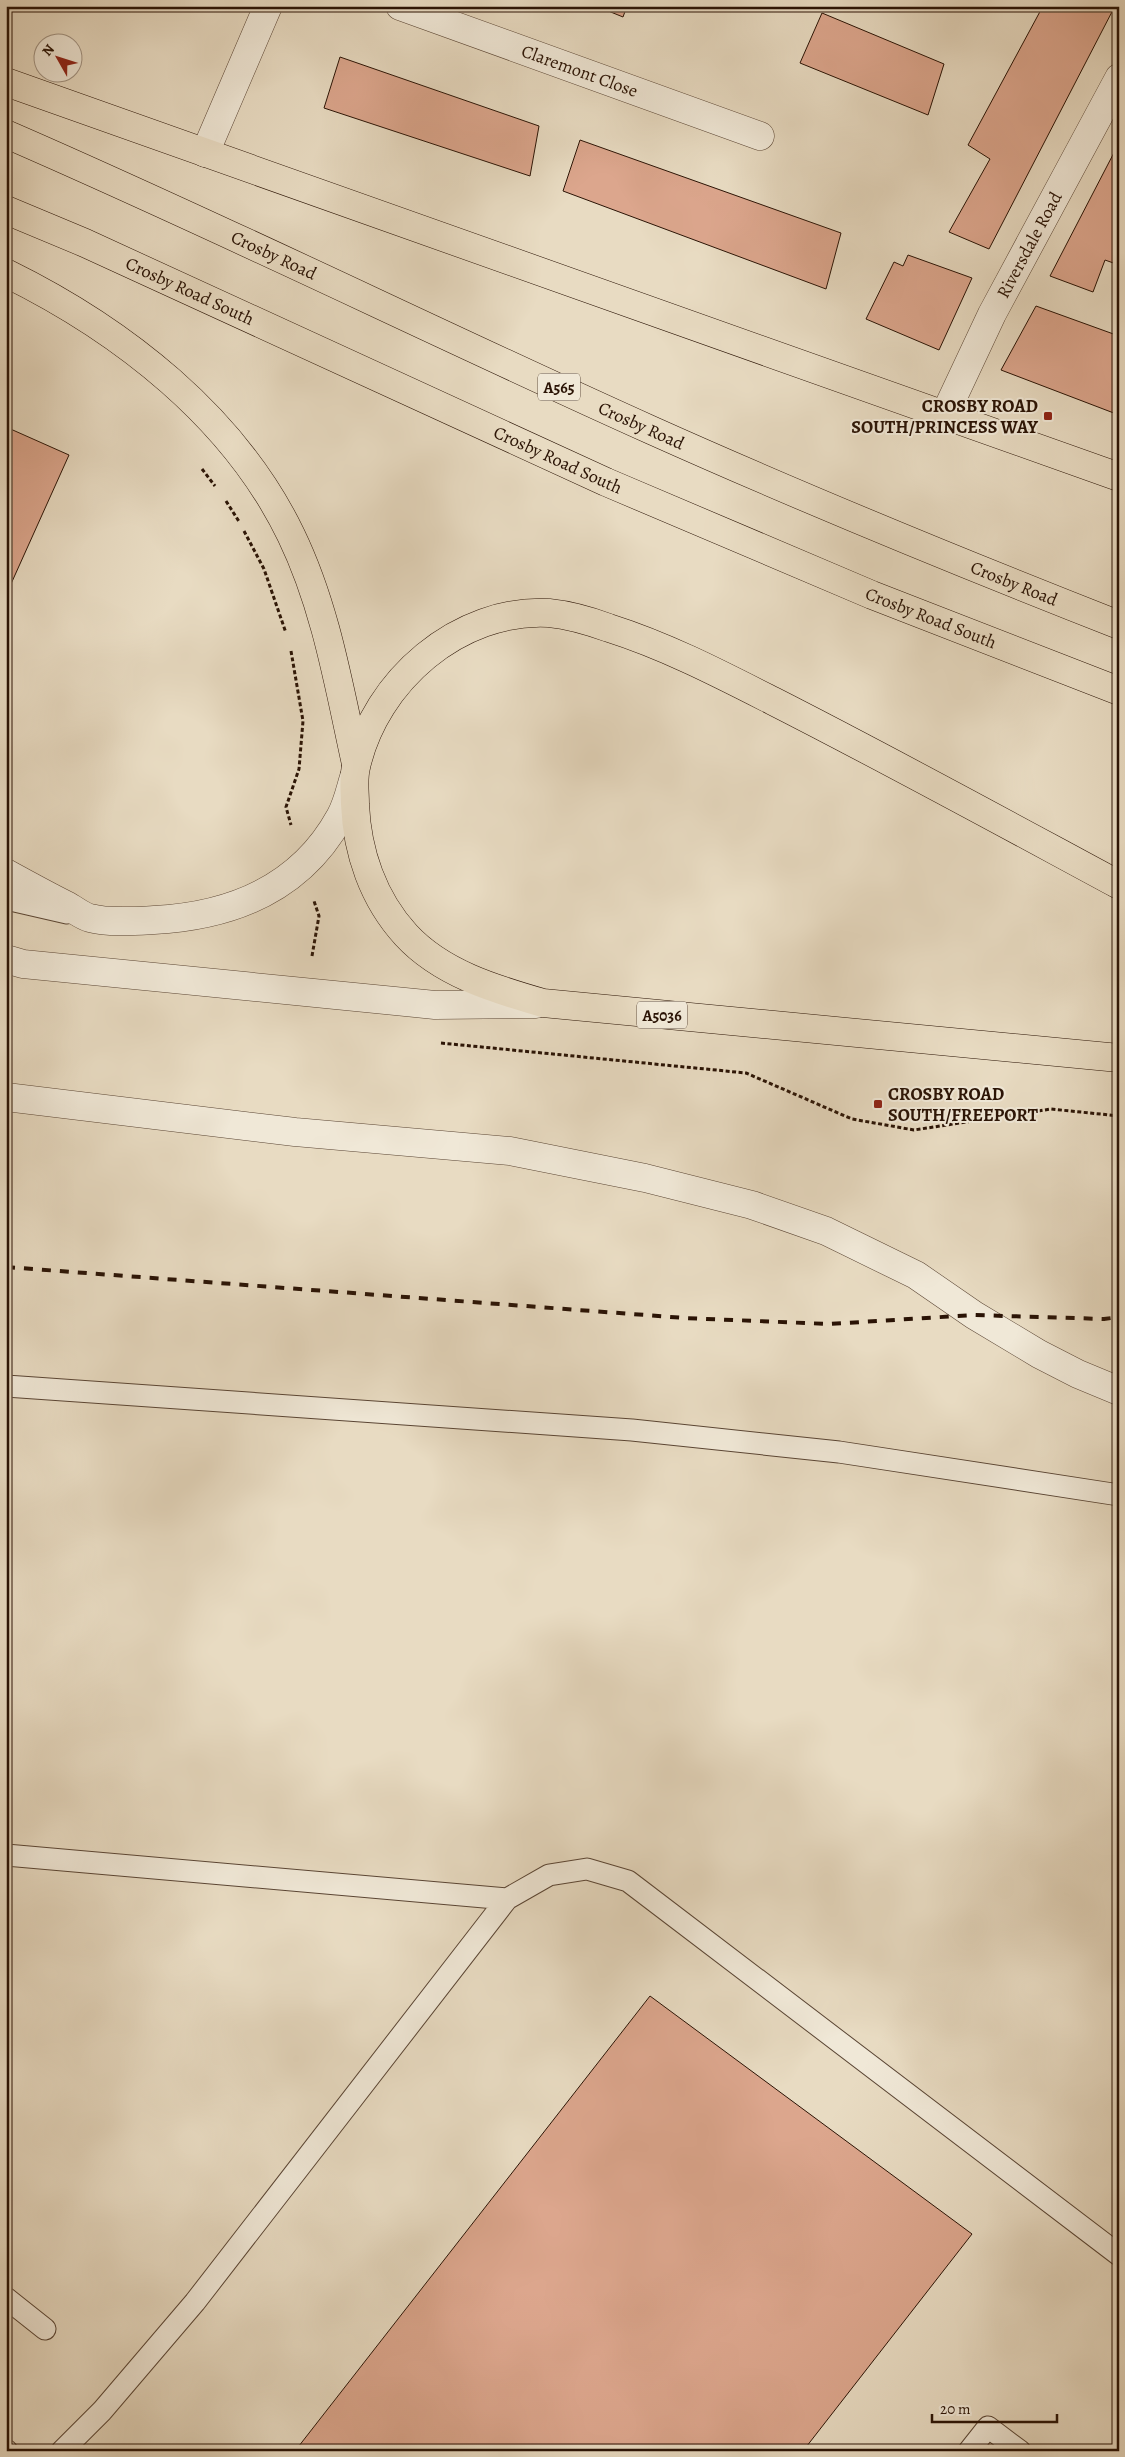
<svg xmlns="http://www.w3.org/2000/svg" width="1125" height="2457" font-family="Alegreya,serif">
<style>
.building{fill:#dca68d;stroke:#2a1305}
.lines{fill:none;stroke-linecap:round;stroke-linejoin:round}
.service-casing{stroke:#5a4534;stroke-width:23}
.minor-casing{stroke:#5a4534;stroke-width:29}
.trunk-casing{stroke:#2a1305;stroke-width:29}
.path{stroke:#2a1305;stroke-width:3;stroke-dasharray:4 2.5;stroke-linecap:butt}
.service{stroke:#f0e8d7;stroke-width:21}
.minor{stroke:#f0e8d7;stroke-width:28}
.trunk{stroke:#e8dbc2;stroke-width:28}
.rail{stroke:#2a1305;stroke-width:4;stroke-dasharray:9 9;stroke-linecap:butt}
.poi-dot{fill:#8f2418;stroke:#f0e8d7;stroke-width:2}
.labels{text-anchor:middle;stroke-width:4;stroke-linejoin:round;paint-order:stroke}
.shield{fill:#f0e8d7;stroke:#655344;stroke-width:1}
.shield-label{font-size:16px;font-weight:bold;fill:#2a1305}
.street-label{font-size:18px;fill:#2a1305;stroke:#f0e8d7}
.poi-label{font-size:18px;font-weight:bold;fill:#2a1305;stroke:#f0e8d7;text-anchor:end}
</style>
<rect width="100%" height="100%" fill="#e8dbc2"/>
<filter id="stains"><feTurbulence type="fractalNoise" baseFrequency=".004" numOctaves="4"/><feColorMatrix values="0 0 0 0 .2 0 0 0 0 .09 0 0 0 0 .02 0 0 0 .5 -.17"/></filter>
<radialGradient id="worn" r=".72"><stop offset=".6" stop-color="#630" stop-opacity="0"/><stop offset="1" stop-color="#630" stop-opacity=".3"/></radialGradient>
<path class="building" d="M596 6H627L623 17Z
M1043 6H1115L989 249 949 232 990 159 968 145Z
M822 13 944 64 928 115 800 63Z
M340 57 539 126 530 176 324 108Z
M580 140 841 233 826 289 563 191Z
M1119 143V265L1105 260 1093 292 1050 276Z
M908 255 972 278 939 350 866 319 894 262 903 266Z
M1036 306 1119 336V415L1001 370Z
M6 427 69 455 6 595Z
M650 1996 972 2234 803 2451H295Z"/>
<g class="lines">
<defs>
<path id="service" d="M6 899 67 913
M6 1386 632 1430 839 1452 1119 1495
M6 1855 507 1899 549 1875 587 1869 628 1881 1119 2255
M6 2298 45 2329
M6 2450 7 2451
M62 2451 102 2411 195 2302 507 1899
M969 2451 988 2427 1020 2451"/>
<g id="minor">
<path id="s1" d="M400 6 760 136"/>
<path d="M205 153 268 6"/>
<path id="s2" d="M945 414 992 314 1119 78"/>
<path d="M6 873C26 884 46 895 66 905 74 909 82 916 90 918 107 923 136 921 154 920 232 916 301 888 340 817 347 805 350 790 354 777"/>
<path d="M6 959 23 964 435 1005 536 1004"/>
<path d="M6 1097 295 1132 510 1151 645 1178 752 1205 826 1231 916 1275 974 1315 1039 1354 1078 1374 1119 1391"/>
</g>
<g id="trunk">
<path d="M6 82 1119 477"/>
<path id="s3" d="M6 134C223 228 435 333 651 430 805 499 961 563 1119 625"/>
<path id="s4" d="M6 210 85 243 606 482 872 595 1119 691"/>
<path d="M6 273C122 330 234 417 291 535 326 607 339 687 356 764"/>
<path d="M1119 885C1004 823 889 760 773 701 720 674 666 646 609 628 590 621 569 615 549 613 459 608 375 681 356 767 353 779 355 792 355 804 357 852 373 899 406 935 441 973 494 989 543 1003L1119 1058"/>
</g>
</defs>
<use href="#service" class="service-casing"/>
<use href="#minor" class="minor-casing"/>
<use href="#trunk" class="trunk-casing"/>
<path class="path" d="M202 469 215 486
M226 501 240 523
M244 531 264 569 286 633
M291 651 303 721 299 769 286 807 291 825
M312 956 319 916 314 901
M441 1043 746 1073 852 1119 914 1130 1051 1109 1119 1116"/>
<use href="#service" class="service"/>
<use href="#minor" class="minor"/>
<use href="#trunk" class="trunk"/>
<path class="rail" d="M6 1267 685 1318 829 1324 974 1315 1104 1319 1119 1317"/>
</g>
<g class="poi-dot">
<rect x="1043" y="411" width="10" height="10" rx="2.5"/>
<rect x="873" y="1099" width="10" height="10" rx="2.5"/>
</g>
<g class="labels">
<g class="shield">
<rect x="538" y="373.5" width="42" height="27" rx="4"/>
<rect x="637" y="1001.5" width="50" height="27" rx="4"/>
</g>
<g class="shield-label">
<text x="559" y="393">A565</text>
<text x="662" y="1021">A5036</text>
</g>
<g class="street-label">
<text dy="6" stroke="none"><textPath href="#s1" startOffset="191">Claremont Close</textPath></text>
<text dy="6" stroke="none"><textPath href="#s2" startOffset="189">Riversdale Road</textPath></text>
<text dy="6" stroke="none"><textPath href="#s3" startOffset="294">Crosby Road</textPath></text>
<text dy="6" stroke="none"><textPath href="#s4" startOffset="201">Crosby Road South</textPath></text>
<text dy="6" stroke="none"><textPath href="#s3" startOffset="699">Crosby Road</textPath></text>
<text dy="6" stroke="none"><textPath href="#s4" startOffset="606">Crosby Road South</textPath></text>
<text dy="6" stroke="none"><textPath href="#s3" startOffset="1104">Crosby Road</textPath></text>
<text dy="6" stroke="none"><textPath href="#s4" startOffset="1011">Crosby Road South</textPath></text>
</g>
<g class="poi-label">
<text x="1038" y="412">CROSBY ROAD<tspan x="1038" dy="21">SOUTH/PRINCESS WAY</tspan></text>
<text x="888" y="1100" text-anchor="start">CROSBY ROAD<tspan x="888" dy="21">SOUTH/FREEPORT</tspan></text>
</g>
</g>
<rect width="1125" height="2457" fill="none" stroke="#e8dbc2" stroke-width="25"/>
<rect x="8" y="8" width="1110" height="2442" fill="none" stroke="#2a1305" stroke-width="2.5"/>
<rect x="12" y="12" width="1100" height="2432" fill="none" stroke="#2a1305"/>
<g transform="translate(58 58) rotate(309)"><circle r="24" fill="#f0e8d7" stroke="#a19383"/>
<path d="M0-4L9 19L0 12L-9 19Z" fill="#8f2418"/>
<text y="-8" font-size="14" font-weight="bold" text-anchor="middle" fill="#2a1305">N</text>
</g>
<path d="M932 2414v8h125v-8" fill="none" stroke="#2a1305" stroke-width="2.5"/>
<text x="940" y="2414" font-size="15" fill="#2a1305" stroke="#f0e8d7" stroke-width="4" paint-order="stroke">20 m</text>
<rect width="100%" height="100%" filter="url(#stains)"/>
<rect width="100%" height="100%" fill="url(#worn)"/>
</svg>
